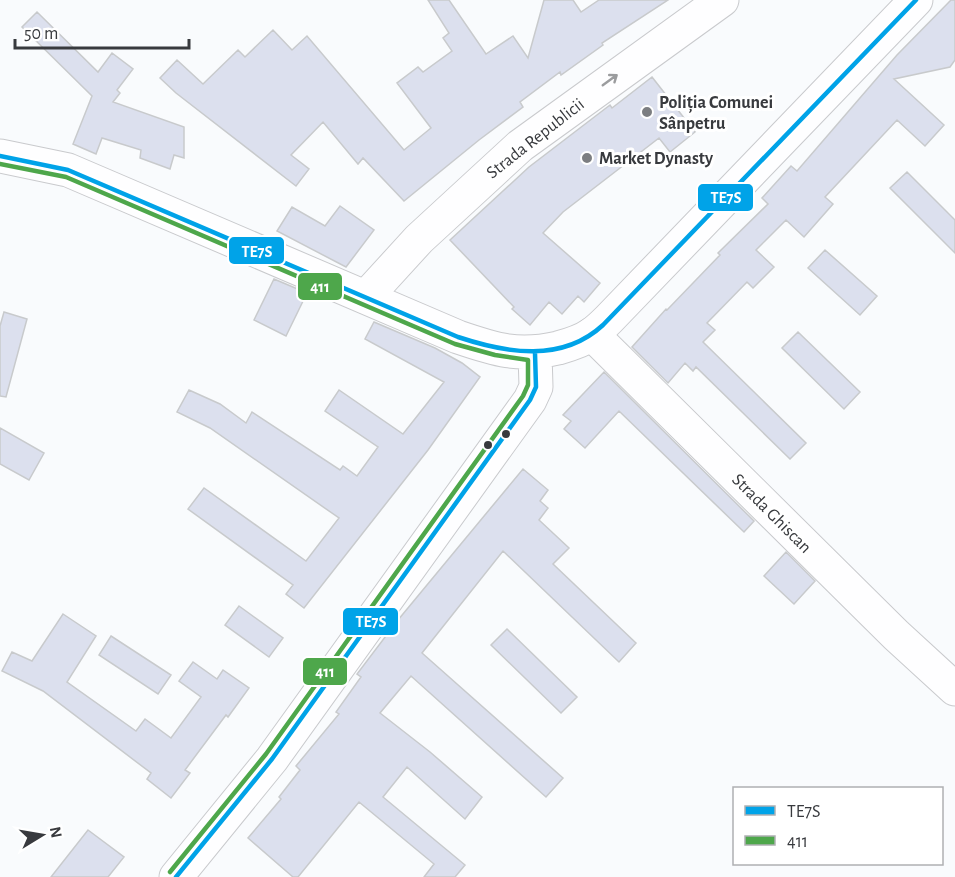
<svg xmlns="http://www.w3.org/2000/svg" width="955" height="877" font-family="'Alegreya Sans',sans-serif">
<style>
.building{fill:#dce0ee;stroke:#c8cacc;stroke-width:1.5}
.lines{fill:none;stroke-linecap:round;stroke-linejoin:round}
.minor-casing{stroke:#c9cacd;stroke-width:35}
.major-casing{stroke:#c9cacd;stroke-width:35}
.minor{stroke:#fefeff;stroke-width:33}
.major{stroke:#fefeff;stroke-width:33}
.bus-1-casing{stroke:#fff;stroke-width:9}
.bus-2-casing{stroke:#fff;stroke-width:9}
.bus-1{stroke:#00a3e8;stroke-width:4.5}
.bus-2{stroke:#4ea74b;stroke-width:4.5}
.oneway{stroke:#9b9c9e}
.poi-dot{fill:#7c7e81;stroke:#fff;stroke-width:2}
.bus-dot{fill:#383a3e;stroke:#fff;stroke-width:2}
.labels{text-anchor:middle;stroke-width:6;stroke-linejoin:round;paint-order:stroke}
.poi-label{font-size:18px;font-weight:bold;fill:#383a3e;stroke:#fff;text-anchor:start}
.street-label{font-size:18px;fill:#383a3e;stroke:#fff}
.line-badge{stroke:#fff;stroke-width:2}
.badge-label{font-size:16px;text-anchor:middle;font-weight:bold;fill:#fff}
</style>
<rect width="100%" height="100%" fill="#f9fbfd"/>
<path class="building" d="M428 0H449L486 54 513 36 528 58 544 0H573L581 12 599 0H668L602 43 603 45 561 75 560 72 520 102 523 107 479 140 404 201 363 158 358 164 323 122 291 155 309 169 296 186 176 93 160 78 177 60 203 84 238 50 245 57 273 30 292 50 307 36 404 150 431 128 397 83 418 67 423 72 452 51 443 38 449 33Z
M951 0H955V60L950 67 894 79 944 125 925 146 897 120 825 197 833 204 804 237 786 220 756 250 774 267 753 288 747 282 707 323 715 330 703 342 806 443 790 459 696 367 693 371 685 363 668 383 632 347 666 309 667 310 720 255 718 253 768 204 762 198 791 166 797 171 897 55Z
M37 12 98 72 112 53 133 69 117 90 120 93 113 102 184 127V158L174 155 170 169 140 158 141 150 102 138 96 154 73 144 92 96 22 27Z
M652 77 695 132 670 152 659 138 563 212 543 233 600 283 584 302 578 296 562 314 549 302 530 325 512 309 514 307 450 240 529 167 610 105 612 108Z
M907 172 955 220V253L890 188Z
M340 206 374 230 346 267 277 231 292 207 325 226Z
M825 250 877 296 860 315 808 268Z
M274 279 307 293 286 336 254 320Z
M4 312 27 319 6 397 0 396V326Z
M374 322 435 348 462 363 480 377 428 450 304 608 286 594 293 585 188 509 204 488 306 561 339 518 210 428 177 412 189 390 220 404 246 423 252 412 340 470 343 466 357 476 378 447 325 411 339 390 403 434 444 382 365 339Z
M798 332 860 392 844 409 782 348Z
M604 372 754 521 744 532 619 411 585 448 564 429 571 421 563 415Z
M0 428 44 453 29 480 0 464Z
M523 469 548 490 540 501 548 508 539 520 569 548 553 564 636 643 619 662 503 551 422 653 563 778 546 797 411 676 380 713 430 752 482 797 465 819 407 767 383 797 465 865 455 877H424L434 864 359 802 298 877H293L248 838 281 799 279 797 300 770 296 766 339 714 336 712 361 677 357 674 398 620Z
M786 552 815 581 794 604 764 576Z
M239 606 283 638 269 657 225 625Z
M63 614 96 636 67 682 136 731 145 719 171 738 201 697 179 681 193 662 217 679 223 670 249 688 228 717 226 715 185 770 190 773 171 798 147 779 151 773 43 691 2 671 12 652 32 661Z
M507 629 577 697 561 713 491 645Z
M111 636 171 675 158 694 99 655Z
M88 830 124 857 108 877H51Z"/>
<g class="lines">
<defs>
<path id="minor" d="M366 297 419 239 520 146 722 0
M592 334 896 635 955 689"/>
<path id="major" d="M0 156 68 170 458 337C496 350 518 357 558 348 569 345 582 341 592 334 598 330 604 324 609 319L916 0
M176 877 272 759 530 400 536 387 535 353"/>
</defs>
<use href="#minor" class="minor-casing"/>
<use href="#major" class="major-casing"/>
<use href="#minor" class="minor"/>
<use href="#major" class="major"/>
<defs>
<path id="bus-1" d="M0 156 68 170 458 337C506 353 562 363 603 325L916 0
M176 877 272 759 530 400 536 387 535 353"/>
<path id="bus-2" d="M0 164 66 177 455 344 495 355 528 360V385L523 396 266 754 170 872"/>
</defs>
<use href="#bus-1" class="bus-1-casing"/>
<use href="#bus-2" class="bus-2-casing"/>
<use href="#bus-1" class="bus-1"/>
<use href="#bus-2" class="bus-2"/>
</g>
<defs><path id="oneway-shaft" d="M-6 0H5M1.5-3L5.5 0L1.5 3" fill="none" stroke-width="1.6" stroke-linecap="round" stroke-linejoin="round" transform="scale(1.5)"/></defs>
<use class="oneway" href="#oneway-shaft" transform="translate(610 80) rotate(-36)"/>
<g class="poi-dot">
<circle cx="647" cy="112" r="6"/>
<circle cx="587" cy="158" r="6"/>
</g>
<g class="bus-dot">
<circle cx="506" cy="434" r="5"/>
<circle cx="488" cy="445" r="5"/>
</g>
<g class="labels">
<g class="poi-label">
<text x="659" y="108">Poliția Comunei<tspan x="659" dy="21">Sânpetru</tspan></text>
<text x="599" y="164">Market Dynasty</text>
</g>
<g class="street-label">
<text transform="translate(535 138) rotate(-38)" y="6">Strada Republicii</text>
<text transform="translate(772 513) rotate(45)" y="6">Strada Ghiscan</text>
</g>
</g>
<g class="line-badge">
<rect x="697" y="183" width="57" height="29" rx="6" fill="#00a3e8"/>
<rect x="228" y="236" width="57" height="29" rx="6" fill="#00a3e8"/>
<rect x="297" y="272" width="46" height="29" rx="6" fill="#4ea74b"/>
<rect x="342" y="607" width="57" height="29" rx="6" fill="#00a3e8"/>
<rect x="302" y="657" width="46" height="29" rx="6" fill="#4ea74b"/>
</g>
<g class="badge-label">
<text x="726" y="203">TE7S</text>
<text x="257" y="257">TE7S</text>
<text x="320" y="292">411</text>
<text x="371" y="627">TE7S</text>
<text x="325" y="677">411</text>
</g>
<rect x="733" y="787" width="210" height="78" fill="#ffffff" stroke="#afb0b2" stroke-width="1.5"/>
<rect x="745" y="806" width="30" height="9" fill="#00a3e8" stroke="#afb0b2" stroke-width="1.5"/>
<text x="787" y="817" font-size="18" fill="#383a3e">TE7S</text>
<rect x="745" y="836" width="30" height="9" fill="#4ea74b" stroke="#afb0b2" stroke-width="1.5"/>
<text x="787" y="847" font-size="18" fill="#383a3e">411</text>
<g transform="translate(42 835) rotate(79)" stroke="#ffffff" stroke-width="4.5" paint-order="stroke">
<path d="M0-4.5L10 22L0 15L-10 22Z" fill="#383a3e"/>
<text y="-9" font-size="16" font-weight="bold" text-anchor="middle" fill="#383a3e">N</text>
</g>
<path d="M15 39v9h174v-9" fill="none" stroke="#383a3e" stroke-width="3"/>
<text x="24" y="39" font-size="18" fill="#383a3e" stroke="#ffffff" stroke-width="4.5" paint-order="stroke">50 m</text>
</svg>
